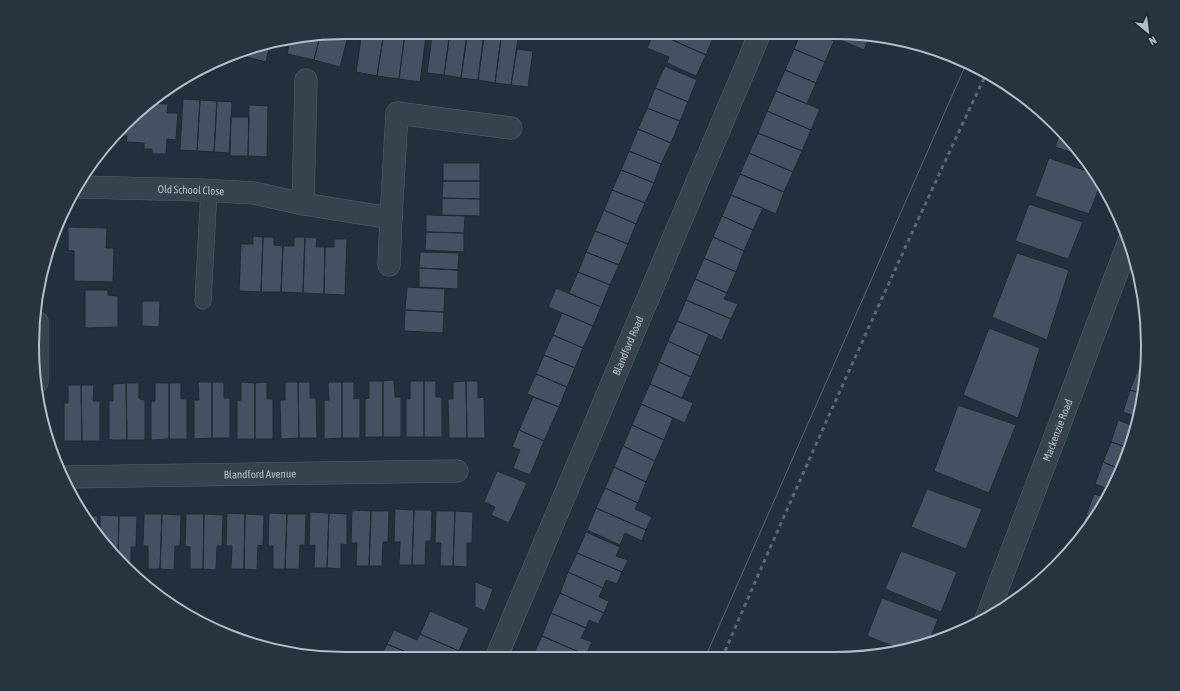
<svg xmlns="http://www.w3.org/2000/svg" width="1180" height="691" font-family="'Asap Condensed',sans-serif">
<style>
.building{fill:#455162;stroke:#1f2835}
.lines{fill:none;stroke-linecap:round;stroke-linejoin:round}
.lane-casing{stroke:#565f6c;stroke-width:17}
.street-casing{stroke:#565f6c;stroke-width:23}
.lane{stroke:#38414e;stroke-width:16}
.street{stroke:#38414e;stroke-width:22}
.tram{stroke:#5a6575;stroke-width:1}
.rail{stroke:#5a6575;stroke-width:3;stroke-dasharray:4 4;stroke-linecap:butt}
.labels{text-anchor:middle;stroke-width:3;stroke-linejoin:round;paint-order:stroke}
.street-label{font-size:11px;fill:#b4bcc9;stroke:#1d2633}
.rim{fill:none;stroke:#b4bcc9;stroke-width:2}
</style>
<rect width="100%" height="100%" fill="#242f3e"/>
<path class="building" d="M346 32H349L340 67 314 60 320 36Z
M362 32H384L377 76 356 72Z
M384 32 405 33 399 79 377 76Z
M450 32H467L461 78 444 75Z
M485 32H502L495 83 478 80Z
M654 32 706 55 696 76 667 63 669 57 647 48Z
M655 32H714L715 33 706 55Z
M405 33 426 36 420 82 399 79Z
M801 33H814L834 41 825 62 794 49Z
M824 33H855L870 36 864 50Z
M320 36 314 60 287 54 290 41Z
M432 36 449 39 444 75 427 73Z
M501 37 518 39 511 85 495 83Z
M467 38 483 40 478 80 461 78Z
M270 44 266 62 235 54 245 49Z
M517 49 533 51 528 87 511 85Z
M794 49 825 62 816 83 785 70Z
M665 66 697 80 688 102 655 88Z
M785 70 816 83 807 104 776 91Z
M655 88 688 102 680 121 647 108Z
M776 91 820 109 811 130 767 111Z
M183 99 200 100 197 151 180 150Z
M200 100 217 101 214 152 197 151Z
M217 101 232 102 229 153 214 152Z
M149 103 168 104 167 113H178L176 140 167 139 166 154H152V149H144V143L126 142 127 136H118Z
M249 105 268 106 267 157 248 156Z
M647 108 680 121 671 143 638 129Z
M767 111 811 130 802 151 758 133Z
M231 117H249L248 156H230Z
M638 129 671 143 661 164 629 151Z
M1061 130 1083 156 1055 147Z
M758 133 802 151 793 172 749 153Z
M629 151 661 164 654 183 621 170Z
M749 153 793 172 784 192 740 174Z
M1049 158 1096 174 1101 183 1089 214 1035 196Z
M443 163H480V181H443Z
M621 170 654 183 645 203 612 190Z
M740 174 784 192 776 214 731 195Z
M443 181H480V199L442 198Z
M612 190 645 203 636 224 604 210Z
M731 195 763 208 753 230 722 216Z
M442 198 480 199V216L442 215Z
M1029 204 1083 222 1068 259 1015 241Z
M604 210 636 224 628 244 595 231Z
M426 215 465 216 464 233 426 232Z
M722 216 753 230 744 251 713 237Z
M68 227 107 228 106 248H114L113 282 74 281V251L68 250Z
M595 231 628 244 619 265 586 252Z
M426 232 464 233V252L425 250Z
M253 236 263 237 261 292 239 291 241 244H253Z
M263 237H274V245L283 246 281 292H261Z
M294 237H305L303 293 281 292 283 246H294Z
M305 237 317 238 316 247H325L324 294 303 293Z
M713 237 744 251 736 272 704 258Z
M334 239H347L345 295 324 294 325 247H334Z
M420 252 459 253 458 270 419 268Z
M586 252 619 265 610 285 578 272Z
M1017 253 1069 270 1047 340 992 317Z
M704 258 736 272 727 293 695 279Z
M419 268 458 270V289L419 287Z
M578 272 610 285 601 307 569 293Z
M695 279 727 293 724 299 738 304 731 319 686 300Z
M407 287 445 289 444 312 405 310Z
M556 288 601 307 593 326 548 307Z
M85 290H108V295L118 296V327L85 328Z
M686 300 731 319 722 340 677 321Z
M142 301H160L159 327 142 326Z
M405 310 444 312 443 333 404 331Z
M562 313 593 326 583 348 553 335Z
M677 321 709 334 700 356 668 341Z
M989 328 1040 348 1018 418 963 395Z
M553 335 583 348 575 368 544 355Z
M1147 340 1148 345 1146 363 1139 360Z
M668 341 700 356 691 377 659 362Z
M544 355 575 368 567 387 536 374Z
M659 362 691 377 682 398 650 384Z
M1138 369 1145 371 1143 394 1130 390Z
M536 374 567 387 559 407 527 394Z
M394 380 395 397H401V437H383V381Z
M369 381H383V437H365V399L369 398Z
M410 381H424V437H406V399H410Z
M424 381H436V397H442V437H424Z
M466 381H478V398L484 397 485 438H467Z
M466 381 467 438H449L448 399H453V382Z
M198 382H212V438L194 439V400H199Z
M212 382H224V398H230V438H212Z
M241 382 255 383V439H237V400H241Z
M267 382V399H273V439H255V383Z
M285 382H298L299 438 281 439 280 400H285Z
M298 382H310V398H316L317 438H299Z
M328 382H342V438L324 439V400H329Z
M342 382H354V399L360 398V438H342Z
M126 383H139V399L145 400V440H127Z
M126 383 127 440H109V401H113V384Z
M155 383H169V439L151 440V401H155Z
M169 383H181V399H187V439H169Z
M650 384 693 403 685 423 641 404Z
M68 385H81L82 441H64V403H68Z
M81 385H94L93 401H100V441H82Z
M1130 390 1143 394 1142 406 1139 418 1123 412Z
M533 397 559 407 544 441 519 430Z
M641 404 673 418 664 440 632 425Z
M958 405 1016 425 989 493 934 471Z
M1118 420 1136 427 1129 448 1111 442Z
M632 425 664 440 655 461 623 446Z
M519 430 544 441 530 475 513 468 520 450 512 447Z
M1111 442 1129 448 1122 470 1103 462Z
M623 446 655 461 646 482 614 467Z
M1103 462 1122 470 1111 490 1095 484Z
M614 467 646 482 638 503 605 488Z
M497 471 527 483 509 523 491 515 495 507 484 502Z
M605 488 638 503 635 509 652 517 646 530 596 508Z
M927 489 982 509 966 549 911 527Z
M1094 494 1107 498 1096 519 1086 515Z
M596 508 646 530 642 541 625 533 620 545 587 530Z
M395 509 414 510 412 565H399L400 542H394Z
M352 510 371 511 369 566H356L357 543H351Z
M414 510H432L431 541H426L425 565H412Z
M371 511H389L388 542H383L382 566H369Z
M436 511H455L453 566H440L441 543H435Z
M455 511 473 512 472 543H467V567L453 566Z
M310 512 329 513 327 568H314L315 545H309Z
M227 513 245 514 244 569H231L232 546H226Z
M269 513 287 514 285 569H273V546H268Z
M329 513 347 514V545L341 544V569L327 568Z
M144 514H162L160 569H148V546H143Z
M162 514 181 515 180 546H175L174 570 160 569Z
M186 514H204L203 569H190V547L185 546Z
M204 514 223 515 222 546H217L216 570 203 569Z
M245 514 264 515 263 546 258 545 257 570 244 569Z
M287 514H306L305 545H300L299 569H285Z
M100 515 119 516 118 559 110 552 100 536Z
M1086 515 1096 519 1081 537 1078 536Z
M87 516H98L97 532Z
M119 516H137L136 547H131V570L118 559Z
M586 532 620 547 616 556 628 560 622 572 577 553Z
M901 551 957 572 941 612 885 589Z
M577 553 622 572 617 584 606 580 603 588 568 572Z
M568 572 603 588 599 597 609 601 604 613 560 593Z
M475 582 493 589 485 611 475 607Z
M560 593 604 613 598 624 589 620 586 628 551 613Z
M882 598 938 619 928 644 900 649 867 636Z
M430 611 469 628 459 651 420 634Z
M551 613 586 628 581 638 592 642 586 655 542 636Z
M394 630 417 640 420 634 459 651 455 658H420L387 644Z
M542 636 586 655 585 658H545L534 653Z
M387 644 420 658H383L381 657Z
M534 653 545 658H532Z"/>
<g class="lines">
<defs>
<path id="lane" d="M203 301 209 190"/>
<g id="street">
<path id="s1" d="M78 187 201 190 254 193 303 204 391 218 397 113 511 128"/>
<path d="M303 204 306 80"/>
<path d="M389 265 391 218"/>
<path d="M37 382V322"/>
<path id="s2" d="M63 477 457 471"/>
<path id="s3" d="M986 619 1129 241"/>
<path id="s4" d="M496 658 760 33"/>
</g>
</defs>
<use href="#lane" class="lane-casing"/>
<use href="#street" class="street-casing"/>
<use href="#lane" class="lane"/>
<use href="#street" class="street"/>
<path class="tram" d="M705 658 966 64"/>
<path class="rail" d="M722 658C807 462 895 267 986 74"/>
</g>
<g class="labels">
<g class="street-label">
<text dy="4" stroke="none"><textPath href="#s1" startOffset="113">Old School Close</textPath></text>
<text dy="4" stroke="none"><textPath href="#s4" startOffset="339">Blandford Road</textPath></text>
<text dy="4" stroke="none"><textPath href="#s3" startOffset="202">Mackenzie Road</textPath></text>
<text dy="4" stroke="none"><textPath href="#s2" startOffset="197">Blandford Avenue</textPath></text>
</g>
</g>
<path d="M0 0H1180V691H0ZM345 39H835A306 306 0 0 1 1141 345V346A306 306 0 0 1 835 652H345A306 306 0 0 1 39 346V345A306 306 0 0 1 345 39Z" fill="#29323f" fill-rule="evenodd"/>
<path class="rim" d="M345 39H835A306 306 0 0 1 1141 345V346A306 306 0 0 1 835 652H345A306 306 0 0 1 39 346V345A306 306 0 0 1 345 39Z"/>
<g transform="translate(1148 32) rotate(151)" stroke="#1d2633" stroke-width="3" paint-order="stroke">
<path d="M0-3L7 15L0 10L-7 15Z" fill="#b4bcc9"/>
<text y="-6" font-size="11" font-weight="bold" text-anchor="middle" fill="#b4bcc9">N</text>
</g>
</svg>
